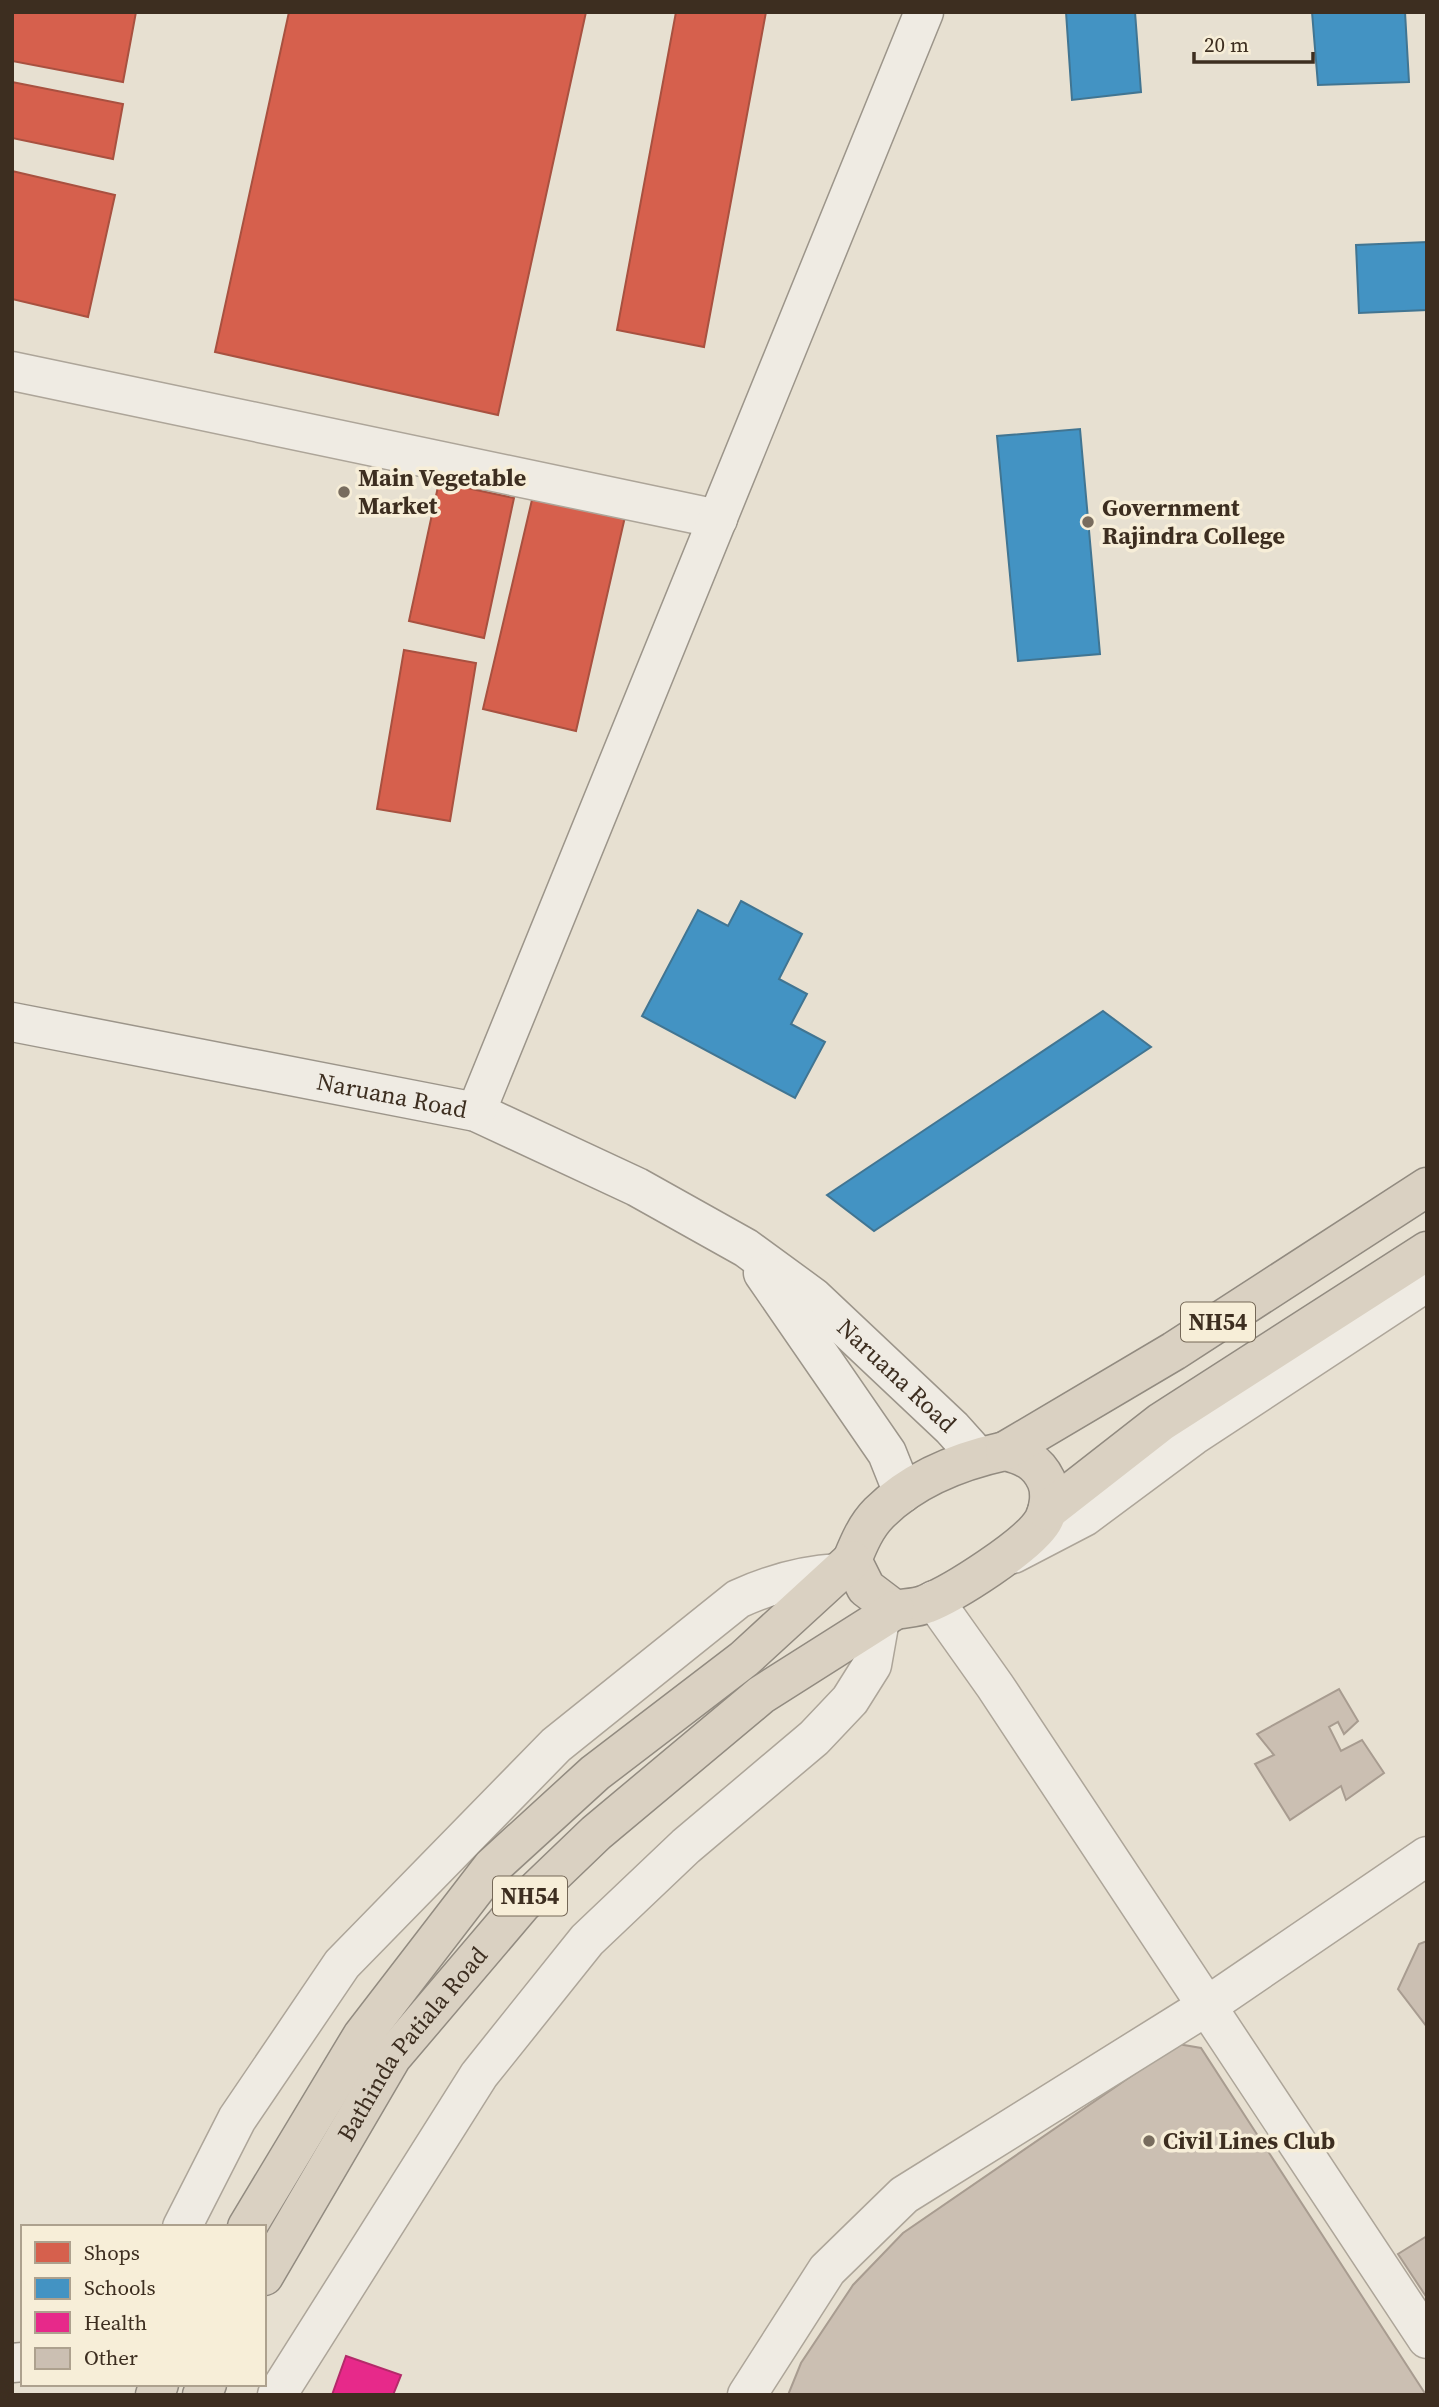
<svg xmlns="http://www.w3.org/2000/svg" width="1439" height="2407" font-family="'Source Serif 4',serif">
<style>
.shops{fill:#d6604d;stroke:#a85140;stroke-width:2}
.schools{fill:#4393c3;stroke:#417592;stroke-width:2}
.health{fill:#e7298a;stroke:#b42a6a;stroke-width:2}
.building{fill:#cbbfb2;stroke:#a89c90;stroke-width:2}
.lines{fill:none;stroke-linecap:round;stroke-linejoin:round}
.street-casing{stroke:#ada599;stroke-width:41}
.secondary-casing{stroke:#9c958a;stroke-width:41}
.highway-casing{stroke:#928b80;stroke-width:41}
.street{stroke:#efebe3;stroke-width:38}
.secondary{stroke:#efebe3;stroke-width:38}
.highway{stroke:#dad1c2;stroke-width:38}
.poi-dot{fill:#786c5e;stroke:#f7eed8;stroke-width:2.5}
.labels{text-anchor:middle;stroke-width:7;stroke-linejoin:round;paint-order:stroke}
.shield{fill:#f7eed8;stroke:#756857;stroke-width:2}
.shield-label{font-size:23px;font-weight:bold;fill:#3d2e20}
.poi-label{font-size:24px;font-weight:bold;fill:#3d2e20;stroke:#f7eed8;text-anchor:start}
.street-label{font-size:24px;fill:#3d2e20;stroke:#f7eed8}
</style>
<rect width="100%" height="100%" fill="#e7e0d1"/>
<path class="shops" d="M12 12H136L123 82 12 61Z
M289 12H586L498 415 215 352Z
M676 12H766L704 347 617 330Z
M12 82 123 104 113 159 12 138Z
M12 171 115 195 88 317 12 299Z
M439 482 514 498 484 638 409 621Z
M535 487 627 508 576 731 483 709Z
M404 650 476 663 450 821 377 809Z"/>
<path class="schools" d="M1066 12H1135L1141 92 1072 100Z
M1312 12H1405L1409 82 1318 85Z
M1427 242V310L1359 313 1356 245Z
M1080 429 1100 654 1018 661 997 436Z
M741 901 802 934 779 979 807 994 791 1024 825 1042 795 1098 642 1016 698 910 728 926Z
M1103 1011 1151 1047 874 1231 827 1195Z"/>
<path class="health" d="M346 2356 401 2375 393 2395H332Z"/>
<path class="building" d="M1339 1689 1358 1721 1344 1734 1338 1722 1329 1727 1341 1751 1362 1740 1384 1773 1346 1800 1341 1786 1290 1820 1255 1764 1274 1755 1257 1734Z
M1427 1941V2027L1398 1989 1419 1944Z
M1178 2044 1201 2048 1426 2395H788L801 2363 853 2285 903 2233Z
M1427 2236V2298L1398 2254Z"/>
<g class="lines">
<defs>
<path id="street" d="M12 371 718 519
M1013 1554 1084 1517 1193 1436 1427 1282
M934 1600 995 1686 1427 2339
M182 2227 237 2119 342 1964 556 1745 738 1599C771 1584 802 1575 838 1573
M277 2395 479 2075 587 1940 686 1846 814 1738 850 1700 872 1665 880 1620
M747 2395 827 2270 904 2195 1207 2006 1427 1856"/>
<g id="secondary">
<path id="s1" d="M12 1022 476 1112 637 1187 746 1248 813 1297 952 1428 978 1457"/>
<path d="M476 1112 924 12"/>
<path d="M763 1273 887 1453 903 1493"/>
<path d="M12 2363 23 2362"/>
</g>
<g id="highway">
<path d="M1005 1451C1024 1456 1037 1461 1046 1480 1051 1491 1050 1509 1043 1521 1028 1546 954 1593 926 1604 917 1608 905 1608 895 1610L866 1588 852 1560C859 1543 866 1526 879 1513 913 1479 959 1461 1005 1451Z"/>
<path d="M1005 1451 1174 1351 1427 1187"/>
<path d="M1047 1511 1161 1422 1427 1251"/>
<path d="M247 2227 362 2036 492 1867 595 1773 744 1659 852 1560"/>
<path id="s2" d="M264 2276 392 2057 522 1904 596 1833 761 1695 895 1610"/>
<path d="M155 2395 159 2384"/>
<path d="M202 2395 207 2384"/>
</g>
</defs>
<use href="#street" class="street-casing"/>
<use href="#secondary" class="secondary-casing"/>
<use href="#highway" class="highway-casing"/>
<use href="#street" class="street"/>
<use href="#secondary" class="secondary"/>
<use href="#highway" class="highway"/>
</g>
<g class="poi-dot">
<circle cx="344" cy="492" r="7"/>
<circle cx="1088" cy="522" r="7"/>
<circle cx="1149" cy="2141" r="7"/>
</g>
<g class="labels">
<g class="shield">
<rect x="1181" y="1302.5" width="74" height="39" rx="5"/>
<rect x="493" y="1876.5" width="74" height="39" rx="5"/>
</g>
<g class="shield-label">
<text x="1218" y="1330">NH54</text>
<text x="530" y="1904">NH54</text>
</g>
<g class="poi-label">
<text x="358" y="486">Main Vegetable<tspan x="358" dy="28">Market</tspan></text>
<text x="1102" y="516">Government<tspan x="1102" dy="28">Rajindra College</tspan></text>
<text x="1163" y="2149">Civil Lines Club</text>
</g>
<g class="street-label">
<text dy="8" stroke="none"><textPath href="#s1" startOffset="387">Naruana Road</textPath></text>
<text dy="8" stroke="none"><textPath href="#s1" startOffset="973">Naruana Road</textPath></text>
<text dy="8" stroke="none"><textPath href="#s2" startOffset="276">Bathinda Patiala Road</textPath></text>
</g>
</g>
<rect width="1439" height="2407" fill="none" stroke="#3d2e20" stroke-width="28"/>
<rect x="21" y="2225" width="245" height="161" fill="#f7eed8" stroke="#ada18e" stroke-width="2"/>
<rect x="35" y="2242" width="35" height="21" fill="#d6604d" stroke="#ada18e" stroke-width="2"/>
<text x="84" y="2260" font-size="21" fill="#3d2e20">Shops</text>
<rect x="35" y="2278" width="35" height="21" fill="#4393c3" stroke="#ada18e" stroke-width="2"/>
<text x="84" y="2295" font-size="21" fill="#3d2e20">Schools</text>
<rect x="35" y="2312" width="35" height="21" fill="#e7298a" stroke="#ada18e" stroke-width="2"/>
<text x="84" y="2330" font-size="21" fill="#3d2e20">Health</text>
<rect x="35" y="2348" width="35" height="21" fill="#cbbfb2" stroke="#ada18e" stroke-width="2"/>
<text x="84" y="2365" font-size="21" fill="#3d2e20">Other</text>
<path d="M1194 52v10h119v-10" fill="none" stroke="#3d2e20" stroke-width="3.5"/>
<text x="1204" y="52" font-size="21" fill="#3d2e20" stroke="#f7eed8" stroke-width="5" paint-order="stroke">20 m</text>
</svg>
